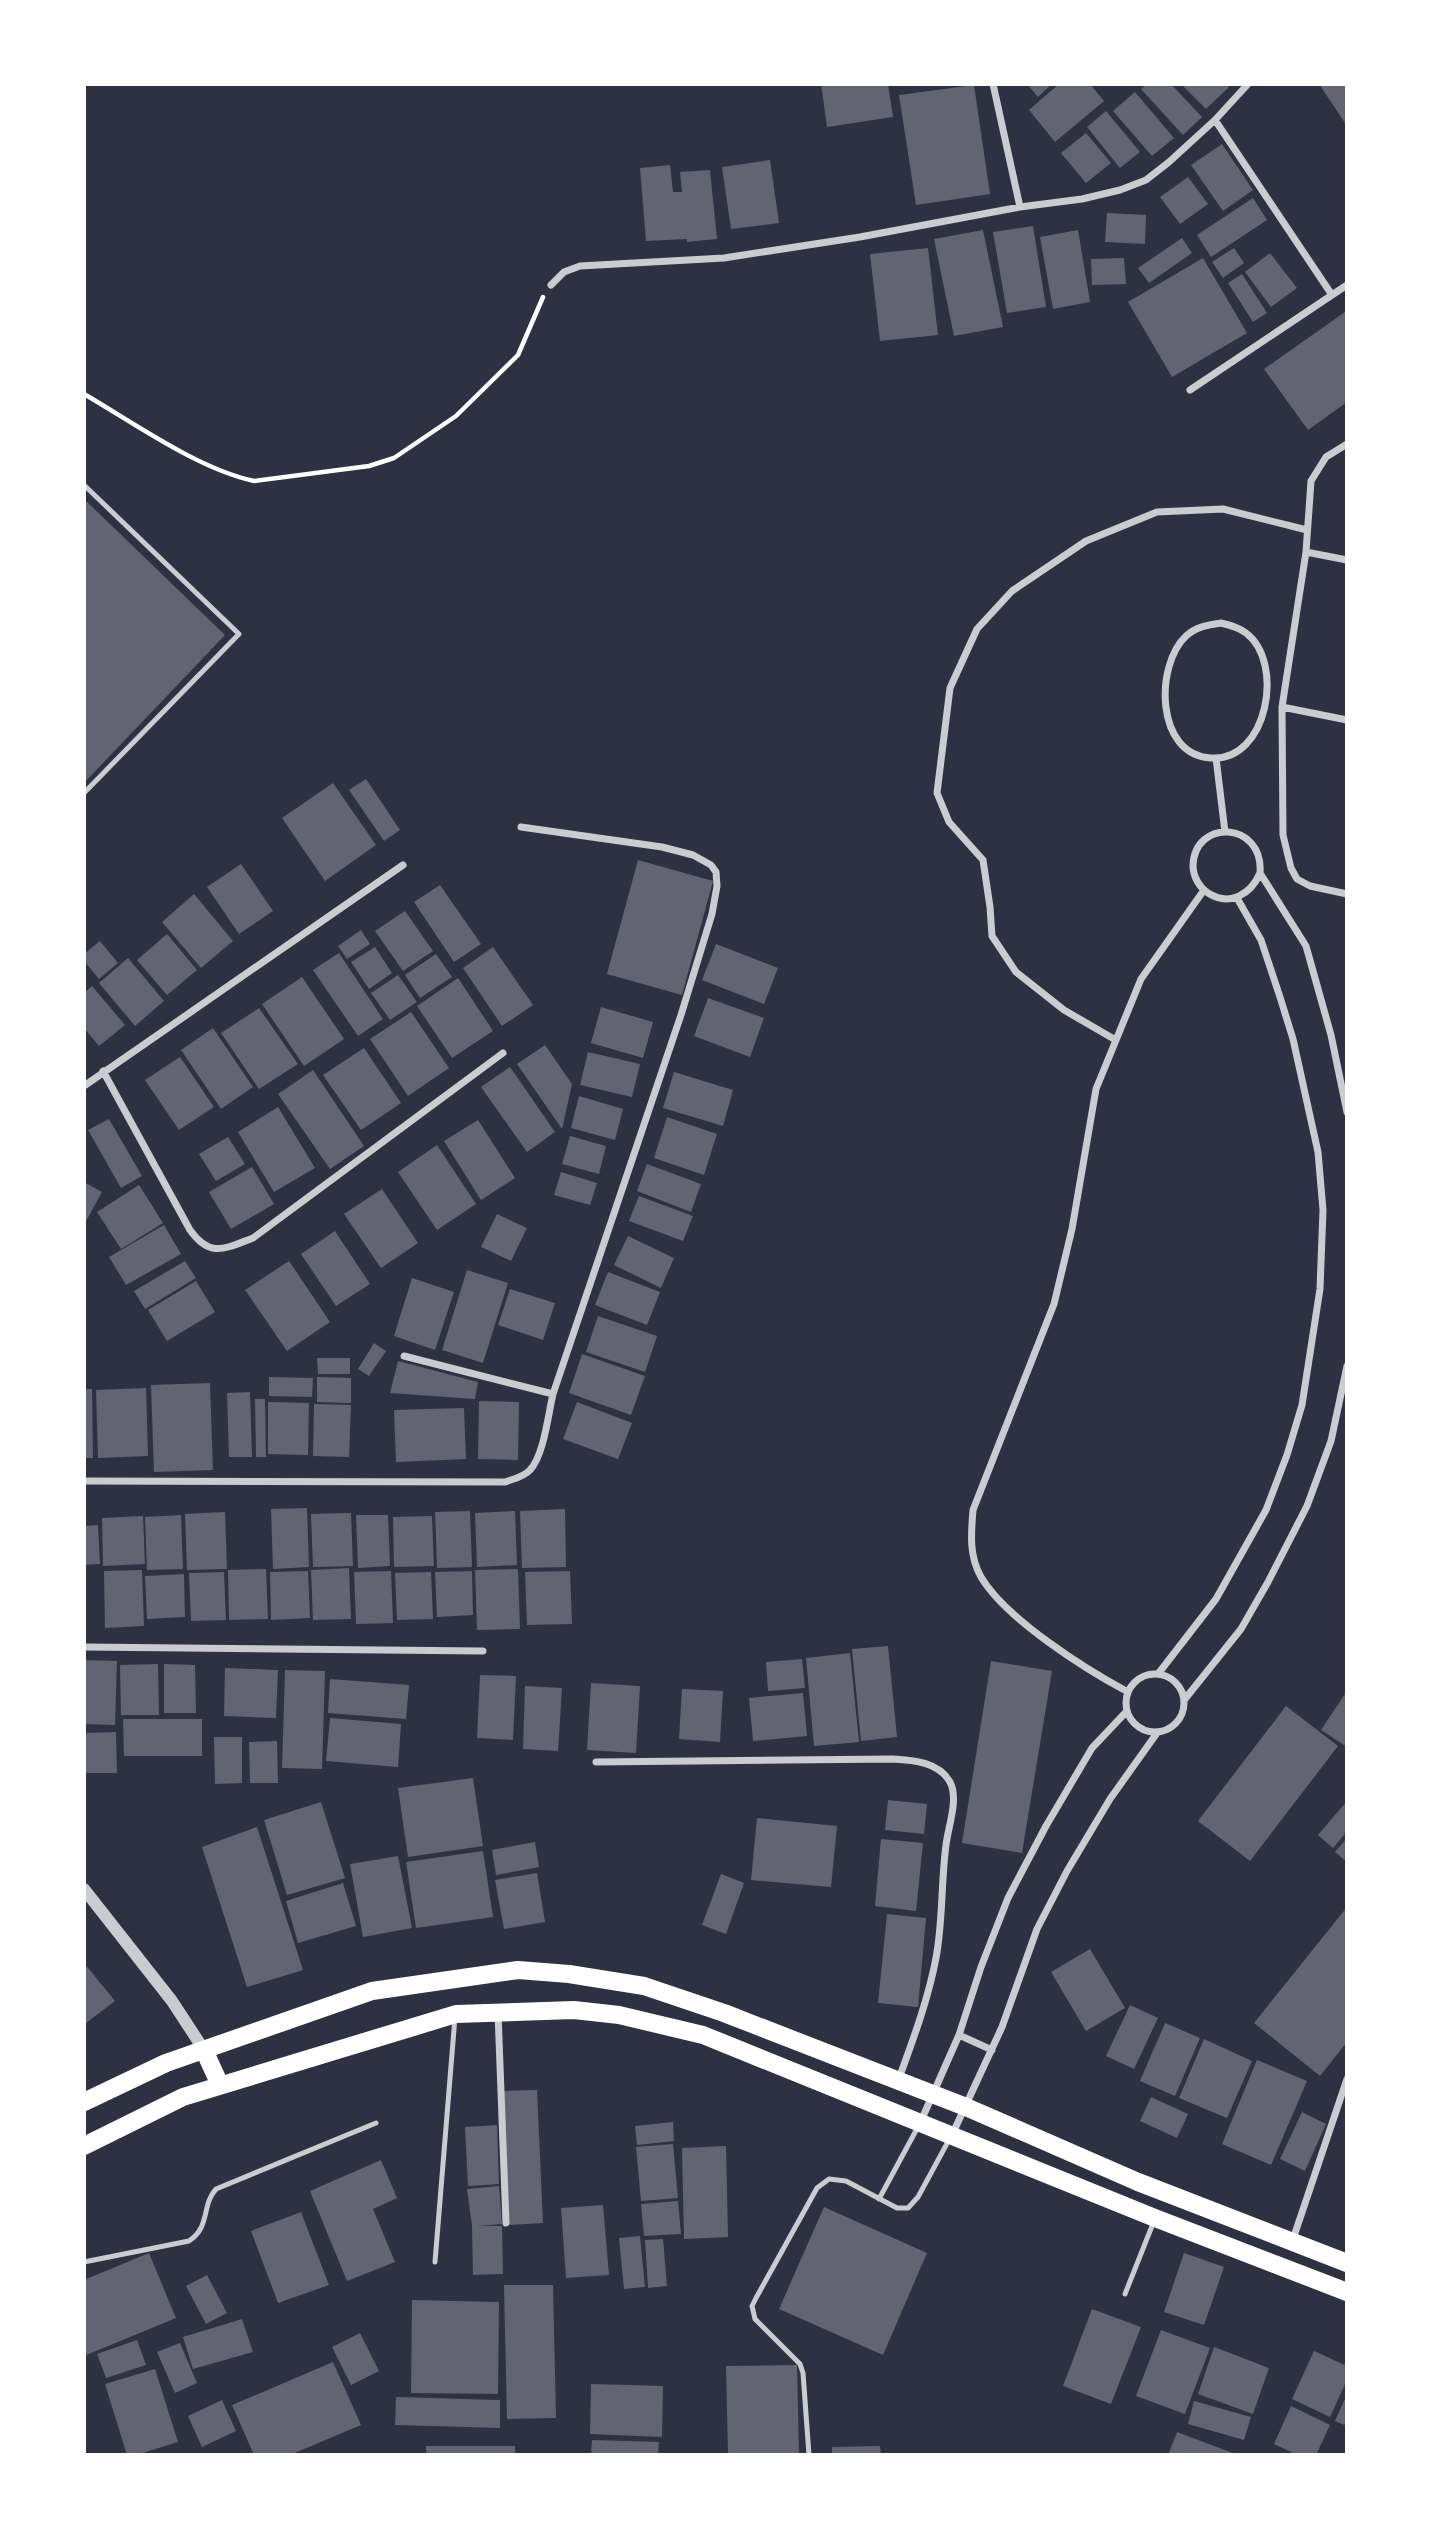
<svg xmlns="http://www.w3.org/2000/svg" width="1431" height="2539" font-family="'Open Sans',sans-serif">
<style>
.building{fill:#626471}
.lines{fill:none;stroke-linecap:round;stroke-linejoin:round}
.path{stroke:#fff;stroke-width:4.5}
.service{stroke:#caccd0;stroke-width:5}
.minor{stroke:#caccd0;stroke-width:7}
.tertiary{stroke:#caccd0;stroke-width:12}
.primary{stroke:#fff;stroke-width:18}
</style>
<rect width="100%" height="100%" fill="#2d3142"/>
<path class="building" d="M821 84H888L893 117 827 127Z
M1027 84H1052L1038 97Z
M1059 84H1090L1104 101 1055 142 1029 110Z
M1147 84H1171L1202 117 1183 135 1141 89Z
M1181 84H1226L1229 87 1206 109Z
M1319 84H1347V126Z
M974 85 990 194 916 205 899 95Z
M1135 92 1174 138 1152 156 1113 111Z
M1106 111 1140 152 1120 168 1087 127Z
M1086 133 1111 163 1086 183 1061 153Z
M1222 144 1253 190 1223 211 1191 165Z
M770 160 779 223 731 229 722 167Z
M670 165 673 192H682L680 172 710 170 717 239 687 242V239L646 241 640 168Z
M1188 177 1208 204 1180 224 1160 197Z
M1253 198 1267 220 1211 257 1197 235Z
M1107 213 1146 215 1145 244 1105 242Z
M1033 226 1046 307 1007 313 993 232Z
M983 230 1003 327 954 336 934 239Z
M1078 230 1090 302 1053 309 1040 237Z
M1182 238 1192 253 1149 283 1138 268Z
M928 248 938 335 880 341 870 254Z
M1234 248 1244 263 1223 278 1212 262Z
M1270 253 1297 288 1271 307 1245 272Z
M1124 258 1126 284 1092 285 1091 259Z
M1203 258 1247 333 1172 377 1128 302Z
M1242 274 1267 313 1253 322 1228 283Z
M1345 312 1347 316V402L1308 430 1264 369Z
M84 499 225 635 84 783Z
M366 779 400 830 384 841 349 790Z
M333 783 376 845 325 881 282 818Z
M638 860 713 881 682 995 607 974Z
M241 864 273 911 239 934 207 887Z
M440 885 481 944 454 962 414 902Z
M194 894 233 941 201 968 162 922Z
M405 911 433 951 403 971 375 931Z
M361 930 370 944 347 959 338 946Z
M167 934 197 970 167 995 137 960Z
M100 941 118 963 99 979 84 961V954Z
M716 944 778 968 764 1004 702 980Z
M375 947 392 973 369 989 351 962Z
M493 947 533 1005 502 1026 463 968Z
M339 953 383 1019 358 1036 313 970Z
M436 954 452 977 420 998 405 975Z
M128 958 164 1001 135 1026 99 983Z
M398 975 417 1002 390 1020 371 993Z
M302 977 344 1039 304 1066 262 1004Z
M458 978 493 1031 452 1058 417 1006Z
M92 986 125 1025 99 1046 84 1028V993Z
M708 998 764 1018 750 1057 694 1036Z
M601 1007 653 1022 643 1058 591 1043Z
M259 1008 298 1064 259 1089 221 1033Z
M411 1012 449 1068 408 1096 370 1039Z
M213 1028 253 1087 221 1109 181 1050Z
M545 1045 572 1084 562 1129 517 1064Z
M364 1048 401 1103 361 1130 323 1075Z
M588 1052 640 1064 632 1097 580 1085Z
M180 1057 214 1107 179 1130 145 1080Z
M510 1067 555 1132 527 1152 481 1087Z
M313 1070 364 1146 330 1169 278 1094Z
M674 1072 733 1090 723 1126 663 1108Z
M579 1096 623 1109 615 1140 571 1128Z
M278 1107 315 1168 274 1192 238 1132Z
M667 1117 717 1134 704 1175 654 1158Z
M109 1119 142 1176 121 1188 88 1130Z
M478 1120 515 1178 481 1200 444 1141Z
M570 1136 606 1146 599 1174 562 1164Z
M228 1137 245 1164 216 1181 199 1154Z
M437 1145 476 1204 437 1230 398 1172Z
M647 1164 701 1184 691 1212 637 1191Z
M252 1167 274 1204 231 1229 209 1192Z
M561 1172 597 1183 590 1205 554 1195Z
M84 1182 102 1192 84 1225Z
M139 1185 163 1223 121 1249 97 1212Z
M382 1189 418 1243 381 1268 344 1214Z
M639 1196 693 1216 683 1241 629 1221Z
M497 1214 527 1228 511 1261 481 1247Z
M164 1225 181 1254 126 1285 109 1257Z
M335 1231 370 1284 336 1306 301 1254Z
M628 1236 674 1258 661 1288 614 1265Z
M185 1261 196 1278 145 1309 134 1291Z
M289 1261 330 1322 287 1351 245 1290Z
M467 1270 508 1283 483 1363 442 1350Z
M608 1272 660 1292 647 1325 595 1305Z
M412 1278 454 1292 435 1350 394 1336Z
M196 1281 215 1312 167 1341 148 1310Z
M510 1289 555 1303 543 1340 498 1325Z
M598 1316 657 1336 645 1372 586 1352Z
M374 1343 386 1351 369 1376 358 1369Z
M582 1354 645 1376 631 1415 569 1393Z
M317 1358H350V1374H318Z
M398 1361 478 1382 475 1399 390 1393Z
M269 1377 313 1378 312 1397 269 1396Z
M317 1377 351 1378V1403L317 1402Z
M210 1383 213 1470 154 1472 151 1385Z
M146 1388 148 1456 98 1458 96 1390Z
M84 1389H92L93 1458H84Z
M250 1392 252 1457H229L227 1393Z
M255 1399H265L266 1457H256Z
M479 1401 519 1402 518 1460 478 1459Z
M268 1402 309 1403 308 1455 268 1454Z
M577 1402 632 1423 618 1459 563 1439Z
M314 1404 351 1405 349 1457 313 1456Z
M464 1408 466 1459 396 1462 394 1410Z
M307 1508 309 1567 273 1569 271 1509Z
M565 1509 566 1567 522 1568 520 1511Z
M470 1511 472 1567 437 1568 435 1512Z
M515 1511 517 1565 477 1567 475 1513Z
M225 1512 227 1569 187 1570 185 1514Z
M351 1513 353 1566 313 1567 311 1514Z
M181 1515 183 1569 147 1570 145 1517Z
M356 1515H388L390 1566 358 1568Z
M143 1516 145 1564 103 1566 102 1518Z
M432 1516 434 1566 394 1567 393 1517Z
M98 1525 100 1564 84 1565V1526Z
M349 1568 351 1619 313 1620 311 1570Z
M266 1569 268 1619 229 1620 228 1570Z
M518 1569 520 1629 477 1630 475 1570Z
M142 1570 144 1626 105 1628 104 1571Z
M308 1571 310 1618 271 1620 270 1572Z
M391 1571 393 1623 356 1624 354 1572Z
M472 1571 473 1615 437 1617 435 1572Z
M570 1571 572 1624 527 1625 525 1572Z
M224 1572 226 1620 191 1621 189 1573Z
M431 1572 433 1619 397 1620 395 1573Z
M184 1574 185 1617 147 1619 145 1576Z
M888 1646 897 1737 861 1741 852 1649Z
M850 1653 859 1742 814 1746 806 1658Z
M802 1659 805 1688 768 1691 766 1662Z
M84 1660 117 1661 115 1725 84 1724Z
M991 1661 1052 1671 1022 1853 962 1843Z
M158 1664 159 1715H121L120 1665Z
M164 1664 195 1665 196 1713H164Z
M225 1668 278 1670 276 1718 224 1716Z
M285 1670 325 1671 322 1769 282 1768Z
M480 1675 516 1676 513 1740 477 1738Z
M330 1679 409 1685 406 1719 328 1713Z
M591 1683 640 1686 636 1753 587 1750Z
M525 1686 562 1688 558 1751 523 1749Z
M682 1689 723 1691 720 1742 679 1739Z
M1347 1691V1747L1321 1730Z
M803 1693 807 1736 753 1741 749 1698Z
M1286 1706 1338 1746 1250 1861 1198 1821Z
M330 1718 401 1724 398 1767 326 1761Z
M123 1719H202V1756H124Z
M116 1732 117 1773H84V1733Z
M214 1737H242V1783L215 1784Z
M277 1741 278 1783H250L249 1742Z
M473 1778 483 1846 408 1857 398 1788Z
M888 1800 927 1804 924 1834 885 1830Z
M1347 1801V1831L1333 1848 1318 1835Z
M321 1802 345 1878 287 1895 264 1820Z
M757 1818 837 1826 831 1887 751 1880Z
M257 1827 303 1970 247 1987 202 1847Z
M1347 1838V1862L1335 1852Z
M881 1839 923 1843 916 1911 875 1906Z
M535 1842 539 1867 496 1875 492 1850Z
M483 1851 493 1917 416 1928 406 1862Z
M398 1856 412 1928 363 1937 350 1864Z
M537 1873 545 1922 504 1929 495 1880Z
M721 1874 744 1883 726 1934 702 1925Z
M343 1883 356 1926 298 1943 286 1901Z
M1347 1907V2042L1320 2076 1254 2023Z
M887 1914 926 1918 918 2007 878 2003Z
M1090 1949 1125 2008 1086 2031 1051 1972Z
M84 1963 115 2001 86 2023 84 2020Z
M1130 2005 1158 2018 1134 2069 1106 2056Z
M1165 2023 1200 2038 1175 2096 1140 2081Z
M1204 2039 1252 2061 1227 2118 1179 2098Z
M1257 2060 1307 2081 1271 2165 1222 2144Z
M537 2090 543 2223 509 2225 503 2091Z
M1151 2097 1188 2114 1177 2138 1140 2121Z
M1302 2112 1326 2124 1305 2171 1280 2159Z
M673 2122 674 2141 637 2145 635 2126Z
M497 2125 499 2184 468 2186 465 2127Z
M673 2144 678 2198 641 2201 636 2147Z
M726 2146 728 2237 684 2239 682 2148Z
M381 2160 397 2198 373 2209 395 2262 347 2281 310 2191Z
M499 2186 502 2224 477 2226H502L503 2274 473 2275 472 2226 467 2189Z
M678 2201 681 2234 644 2236 641 2204Z
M603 2205 609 2275 566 2278 561 2208Z
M824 2207 927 2253 883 2355 779 2309Z
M301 2212 329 2285 278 2303 251 2231Z
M640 2236 645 2287 624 2289 619 2238Z
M663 2239 667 2286 648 2288 645 2240Z
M149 2253 176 2318 84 2356V2280Z
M1184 2253 1224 2267 1204 2325 1164 2312Z
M207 2275 227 2313 206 2324 186 2286Z
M504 2285H553L556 2418 507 2419Z
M412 2300 499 2302 498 2394 411 2393Z
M1092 2309 1141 2327 1111 2404 1063 2386Z
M242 2319 253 2352 193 2369 183 2337Z
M1161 2330 1210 2348 1185 2414 1136 2396Z
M360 2333 379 2371 351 2385 332 2347Z
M137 2340 146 2365 106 2378 97 2354Z
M180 2343 197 2383 175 2393 157 2352Z
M1214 2347 1269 2368 1253 2414 1198 2394Z
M1314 2351 1347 2366V2380L1330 2417 1292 2399Z
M333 2362 361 2425 290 2455H254L232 2405Z
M797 2365 799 2455H728L726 2366Z
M155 2369 178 2442 136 2455H127L105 2384Z
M591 2384 663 2386 662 2437 590 2434Z
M1347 2394V2426L1335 2421Z
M396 2397 500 2400V2428L395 2425Z
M222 2400 236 2431 202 2447 188 2416Z
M1194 2401 1251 2417 1244 2440 1188 2424Z
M1291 2406 1330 2425 1316 2455H1297L1274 2444Z
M1177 2432 1238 2455H1168Z
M592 2440 659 2442 658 2455H591Z
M426 2446H515V2455H426Z
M880 2446 881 2455H832V2447Z"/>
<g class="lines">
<path class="path" d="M84 394C134 423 198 469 254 481L369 466 394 458 456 416 518 355 543 297"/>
<path class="service" d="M84 485 239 634 84 793
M879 2199 919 2125
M84 2262 189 2241C211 2226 201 2206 216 2189L376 2123
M435 2262 455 2017
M1125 2294 1154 2221
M809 2455 803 2373 800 2364 755 2319 752 2306 756 2298 817 2188 829 2179 846 2181 897 2208H908L918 2197 950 2138"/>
<path class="minor" d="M993 84 1020 207
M1215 120 1332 295 1347 285
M551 285 564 272 580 266 724 258 860 237 1020 207 1082 199 1120 190 1146 180 1169 162 1215 120 1248 84
M1190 390 1332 295
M1347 444 1326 457 1311 481 1306 552 1282 707 1283 835 1291 868 1297 879 1310 886 1347 894
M1306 552 1347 560
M1221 623C1230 625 1238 627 1246 633 1285 662 1268 762 1211 758 1155 755 1155 665 1186 636 1196 627 1207 625 1221 623Z
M1282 707 1347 720
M1216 758 1225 832
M1260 873C1251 894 1230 907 1208 893 1199 887 1193 876 1193 866 1194 818 1264 821 1260 873L1306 946 1331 1035 1347 1112
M1114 1039 1064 1010 1016 972 992 936 990 907 983 860 949 822 937 793 950 688 977 629 1012 591 1086 541 1157 512 1223 509 1307 530
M103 1071 190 1230C210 1258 224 1249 253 1238L503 1053
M84 1086 403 865
M404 1356 553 1394
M84 1481 505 1482C513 1479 524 1477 530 1470 544 1455 548 1415 553 1394L681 1015 712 914 717 886 716 872 711 865 693 855 662 847 521 827
M84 1647 483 1651
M1126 1703a29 29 0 1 1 58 0a29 29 0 1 1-58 0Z
M1158 1674 1216 1599 1266 1510 1287 1455 1302 1405 1320 1289 1323 1210 1318 1152 1293 1039 1280 997 1261 940 1237 898
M1128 1692C1085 1669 1006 1619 981 1577 969 1556 971 1534 973 1510L1054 1304 1072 1229 1096 1089 1141 979 1204 890
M1185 1699 1241 1629 1268 1582 1307 1506 1331 1441 1347 1366
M596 1762 893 1759C913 1760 939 1762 950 1782 959 1799 948 1827 946 1845 941 1882 943 1921 936 1958 928 2000 913 2040 898 2081
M498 2013 506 2223
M959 2035 992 2050
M921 2121 959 2035 981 1967 1008 1898 1046 1826 1092 1748 1127 1711
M952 2135 1002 2027 1037 1929 1067 1871 1110 1799 1157 1733
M1292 2242 1347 2079"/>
<path class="tertiary" d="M84 1889 172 2001 204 2050"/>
<path class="primary" d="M204 2050 220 2085
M84 2102 166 2063 372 1991 518 1970 569 1974 644 1986 724 2013 966 2107 1138 2182 1347 2263
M84 2146 183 2097 456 2014 574 2010 619 2015 703 2035 1155 2218 1347 2292"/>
</g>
<rect width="1431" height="2539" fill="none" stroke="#ffffff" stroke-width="172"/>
</svg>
